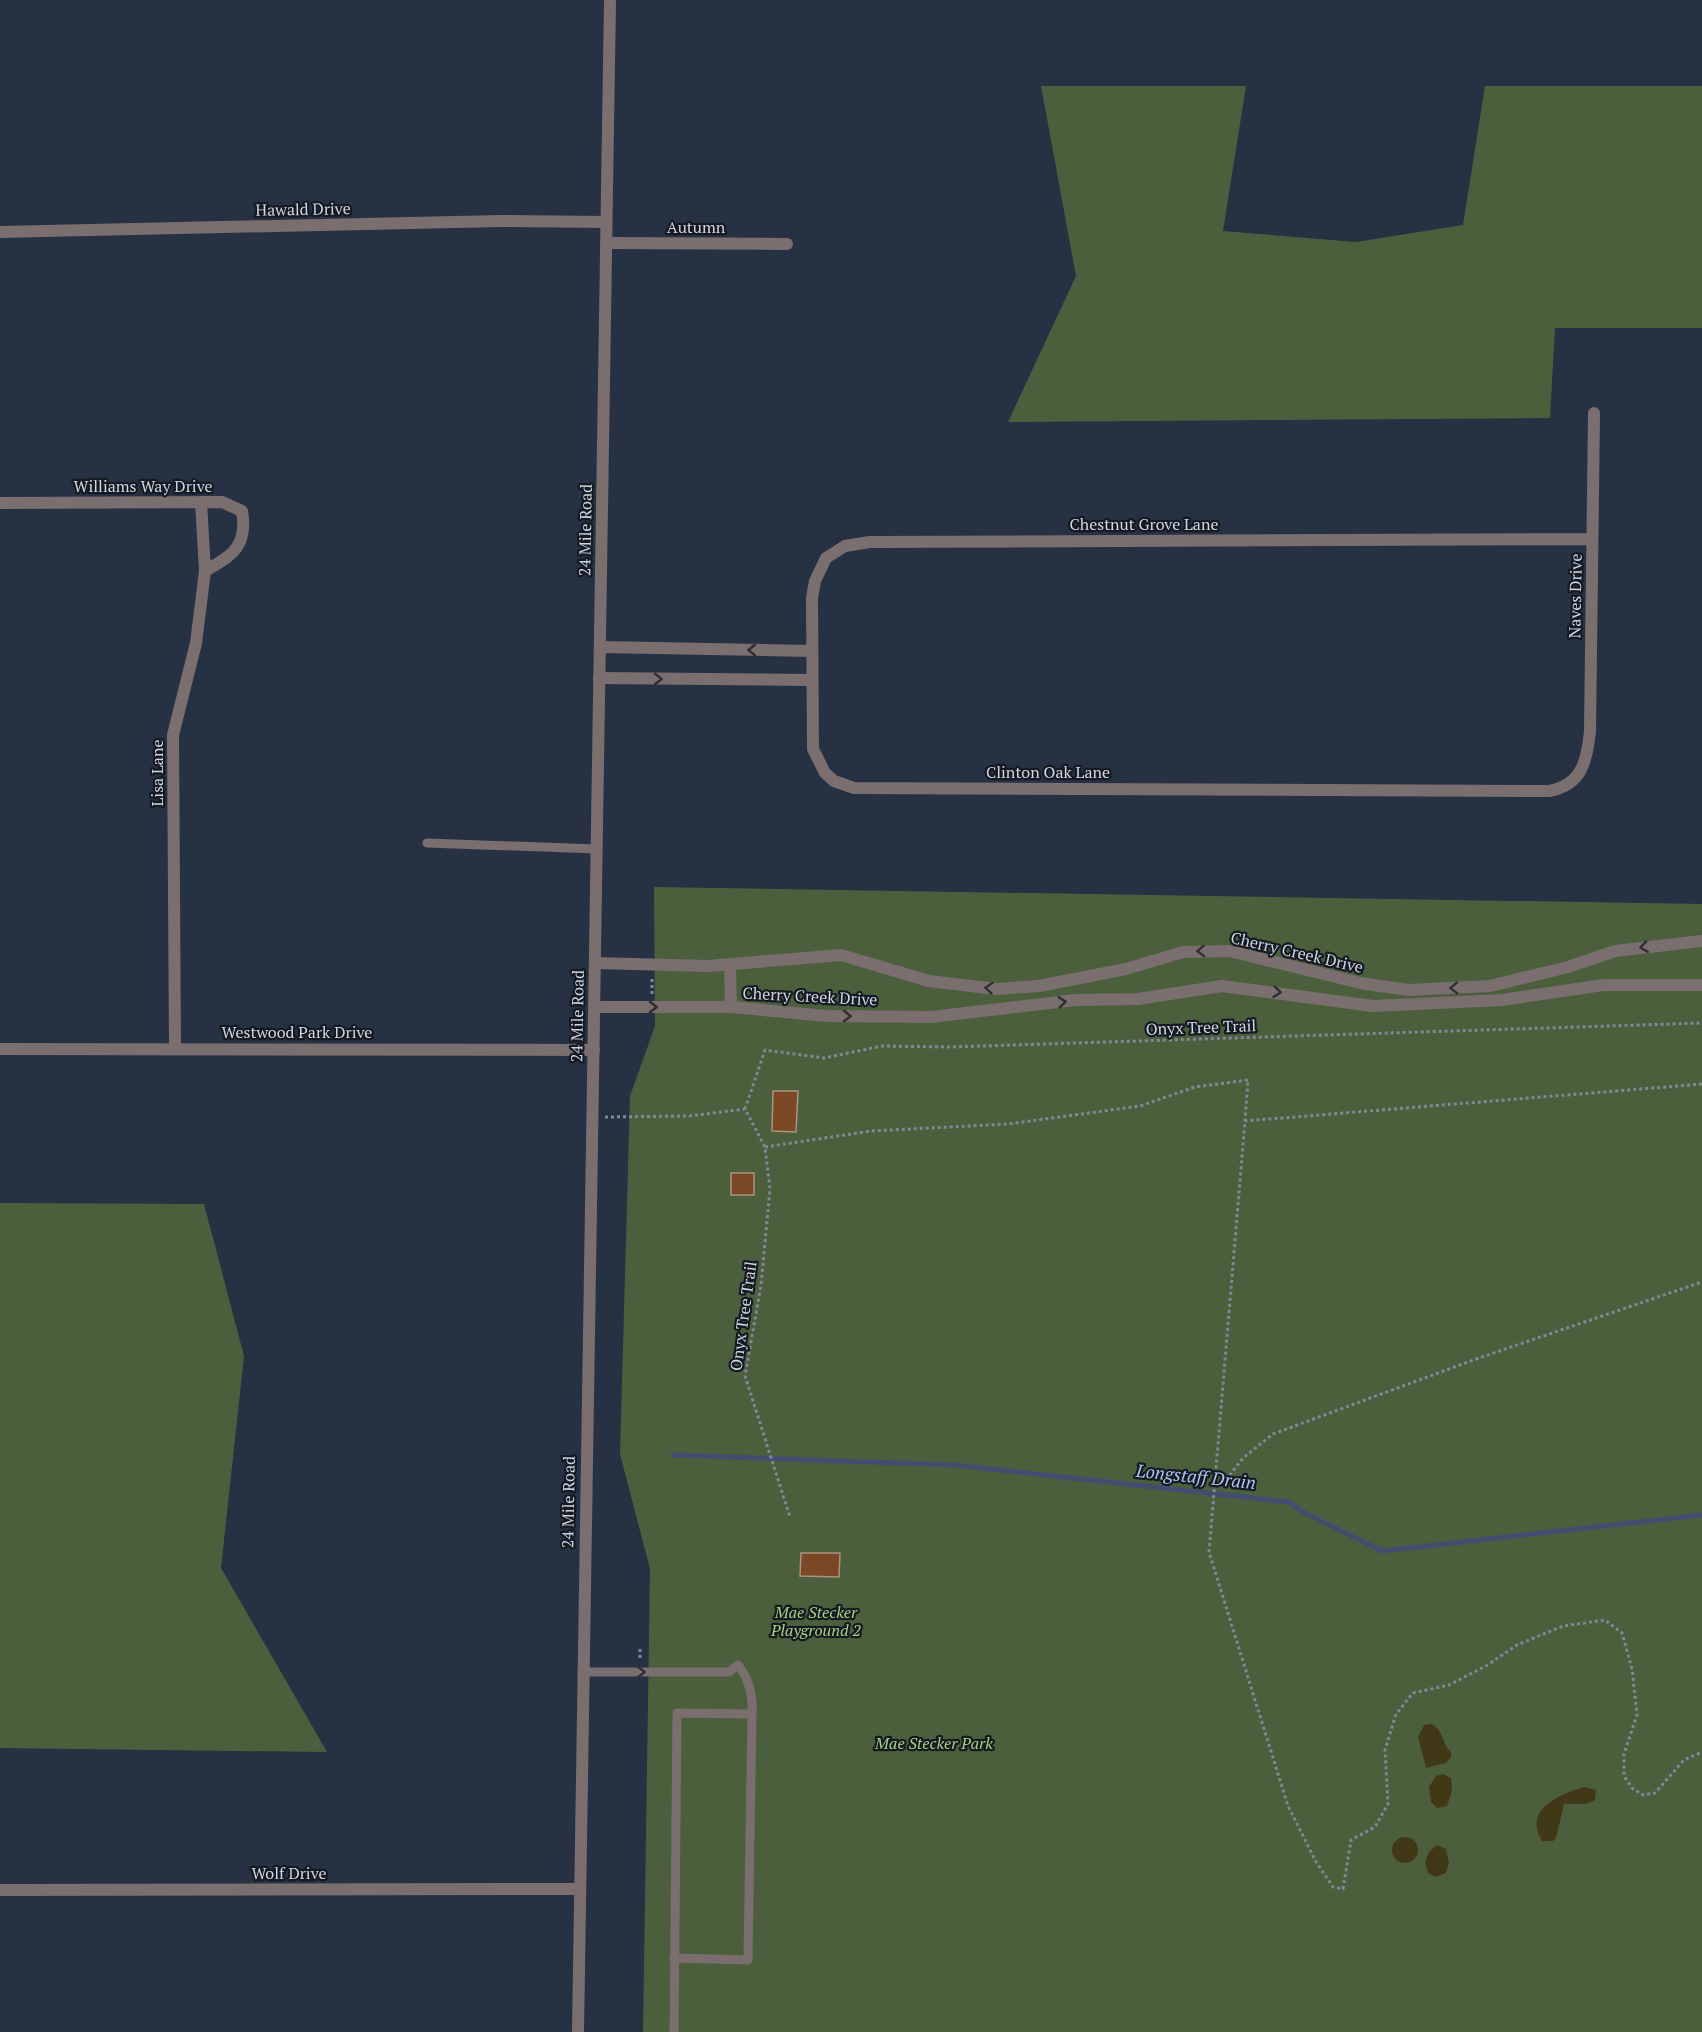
<svg xmlns="http://www.w3.org/2000/svg" width="1702" height="2032" font-family="'PT Serif',serif">
<style>
.green{fill:#4c5f3d}
.sand{fill:#413818}
.lines{fill:none;stroke-linecap:round;stroke-linejoin:round}
.stream{stroke:#414e70;stroke-width:5}
.building{fill:#7b4825;stroke:#ab9283;stroke-width:1.5}
.path{stroke:#808898;stroke-width:3;stroke-dasharray:3 3;stroke-linecap:butt}
.service{stroke:#7b6e6f;stroke-width:9}
.minor{stroke:#7b6e6f;stroke-width:12}
.tertiary{stroke:#7b6e6f;stroke-width:12}
.oneway{stroke:#2e2e35}
.labels{text-anchor:middle;stroke-width:4.5;stroke-linejoin:round;paint-order:stroke}
.street-label{font-size:16px;fill:#d0d7e3;stroke:#141922}
.park-label{font-size:16px;font-style:italic;fill:#a7d182;stroke:#141922}
.water-label{font-size:18px;font-style:italic;fill:#aec5f2;stroke:#141922}
</style>
<rect width="100%" height="100%" fill="#273144"/>
<path class="green" d="M1041 86H1246L1223 231 1356 242 1463 225 1485 86H1702V328H1555L1550 418 1008 422 1076 276Z
M654 887 1702 904V2032H643L650 1569 620 1454 630 1096 655 1026Z
M0 1203 204 1204 244 1356 221 1568 327 1752 0 1748Z"/>
<path class="sand" d="M1430 1724C1444 1728 1441 1743 1451 1752V1758L1445 1763 1426 1768 1418 1737 1424 1725Z
M1443 1774 1451 1778 1452 1791 1447 1806 1437 1808 1431 1802 1429 1787 1436 1776Z
M1585 1787 1596 1790 1595 1800 1586 1804H1564L1556 1838 1553 1841H1542C1522 1809 1562 1793 1585 1787Z
M1392 1850a13 13 0 1 1 26 0a13 13 0 1 1-26 0Z
M1437 1845 1446 1849 1449 1863 1446 1873 1436 1877 1428 1873 1425 1862 1429 1852Z"/>
<g class="lines">
<path class="stream" d="M673 1455 954 1465 1289 1502 1303 1512 1382 1551 1702 1515"/>
</g>
<path class="building" d="M773 1091H798L796 1132 772 1131Z
M731 1173H754V1195H731Z
M801 1553H840L839 1577 800 1576Z"/>
<g class="lines">
<path class="path" d="M652 979V994
M1702 1084 1245 1121 1209 1552 1288 1806 1315 1860 1333 1887 1343 1889 1351 1840 1375 1827 1388 1804 1385 1750 1396 1714 1413 1693 1449 1685 1486 1666 1517 1645 1563 1626 1605 1620 1622 1633 1632 1669 1637 1715 1624 1754V1776L1632 1788 1643 1795 1655 1793 1684 1760 1702 1752
M745 1109 765 1050 824 1058 882 1046 950 1047 1702 1023
M605 1117 689 1116 745 1109 765 1147 770 1189 761 1285 745 1376 790 1517
M765 1147 871 1131 1008 1124 1140 1106 1195 1087 1248 1080 1245 1120
M1226 1480 1243 1458 1273 1434 1476 1359 1702 1282
M640 1658V1648"/>
<path class="service" d="M427 843 597 849
M582 1672H729L738 1665C750 1680 753 1696 752 1714
M674 2032 677 1713 752 1714 748 1960 674 1958"/>
<path class="minor" d="M0 232 500 221 606 222
M606 243 787 244
M0 503 222 502 242 511C248 546 233 555 205 571
M1592 539 870 542 845 546 826 558 815 581 812 598 813 749 825 773 834 781 854 788 1549 791C1582 785 1587 761 1590 731L1594 413
M600 647 811 651
M599 678 811 680
M595 963 708 966 841 955 929 981 996 989 1039 986 1126 969 1183 952 1230 951 1360 983 1408 990 1490 986 1568 967 1615 951 1702 941
M730 965 731 1007
M594 1007H731L827 1016 931 1017 1075 1000 1138 999 1222 986 1373 1006 1502 1000 1603 985H1702
M175 1048 173 735 196 643 205 571 201 502
M0 1049 594 1050
M0 1890 579 1889"/>
<path class="tertiary" d="M578 2032 610 0"/>
</g>
<defs><path id="oneway-chevron" d="M-2-3.5L2.5 0L-2 3.5" fill="none" stroke-width="1.6" stroke-linecap="round" stroke-linejoin="round" transform="scale(1.5)"/></defs>
<g class="oneway">
<use href="#oneway-chevron" transform="translate(752 650) rotate(-179)"/>
<use href="#oneway-chevron" transform="translate(658 679) rotate(1)"/>
<use href="#oneway-chevron" transform="translate(1644 947) rotate(172)"/>
<use href="#oneway-chevron" transform="translate(1201 951) rotate(178)"/>
<use href="#oneway-chevron" transform="translate(989 988) rotate(-175)"/>
<use href="#oneway-chevron" transform="translate(1454 988) rotate(178)"/>
<use href="#oneway-chevron" transform="translate(1277 992) rotate(6)"/>
<use href="#oneway-chevron" transform="translate(1062 1002) rotate(-6)"/>
<use href="#oneway-chevron" transform="translate(653 1007)"/>
<use href="#oneway-chevron" transform="translate(847 1016) rotate(1)"/>
<use href="#oneway-chevron" transform="translate(641 1672)"/>
</g>
<g class="labels">
<g class="street-label">
<text transform="translate(303 209) rotate(-1)" y="6">Hawald Drive</text>
<text x="696" y="233">Autumn</text>
<text x="143" y="492">Williams Way Drive</text>
<text x="1144" y="530">Chestnut Grove Lane</text>
<text transform="translate(585 530) rotate(-89)" y="6">24 Mile Road</text>
<text transform="translate(1575 596) rotate(-89)" y="6">Naves Drive</text>
<text x="1048" y="778">Clinton Oak Lane</text>
<text transform="translate(157 773) rotate(-90)" y="6">Lisa Lane</text>
<text transform="translate(1297 952) rotate(13)" y="6">Cherry Creek Drive</text>
<text transform="translate(810 996) rotate(3)" y="6">Cherry Creek Drive</text>
<text transform="translate(577 1016) rotate(-89)" y="6">24 Mile Road</text>
<text transform="translate(1201 1027) rotate(-2)" y="6">Onyx Tree Trail</text>
<text x="297" y="1038">Westwood Park Drive</text>
<text transform="translate(743 1316) rotate(-82)" y="6">Onyx Tree Trail</text>
<text transform="translate(568 1502) rotate(-89)" y="6">24 Mile Road</text>
<text x="289" y="1879">Wolf Drive</text>
</g>
<g class="park-label">
<text x="816" y="1618">Mae Stecker<tspan x="816" dy="18">Playground 2</tspan></text>
<text x="934" y="1749">Mae Stecker Park</text>
</g>
<g class="water-label">
<text transform="translate(1196 1477) rotate(6)" y="6">Longstaff Drain</text>
</g>
</g>
</svg>
